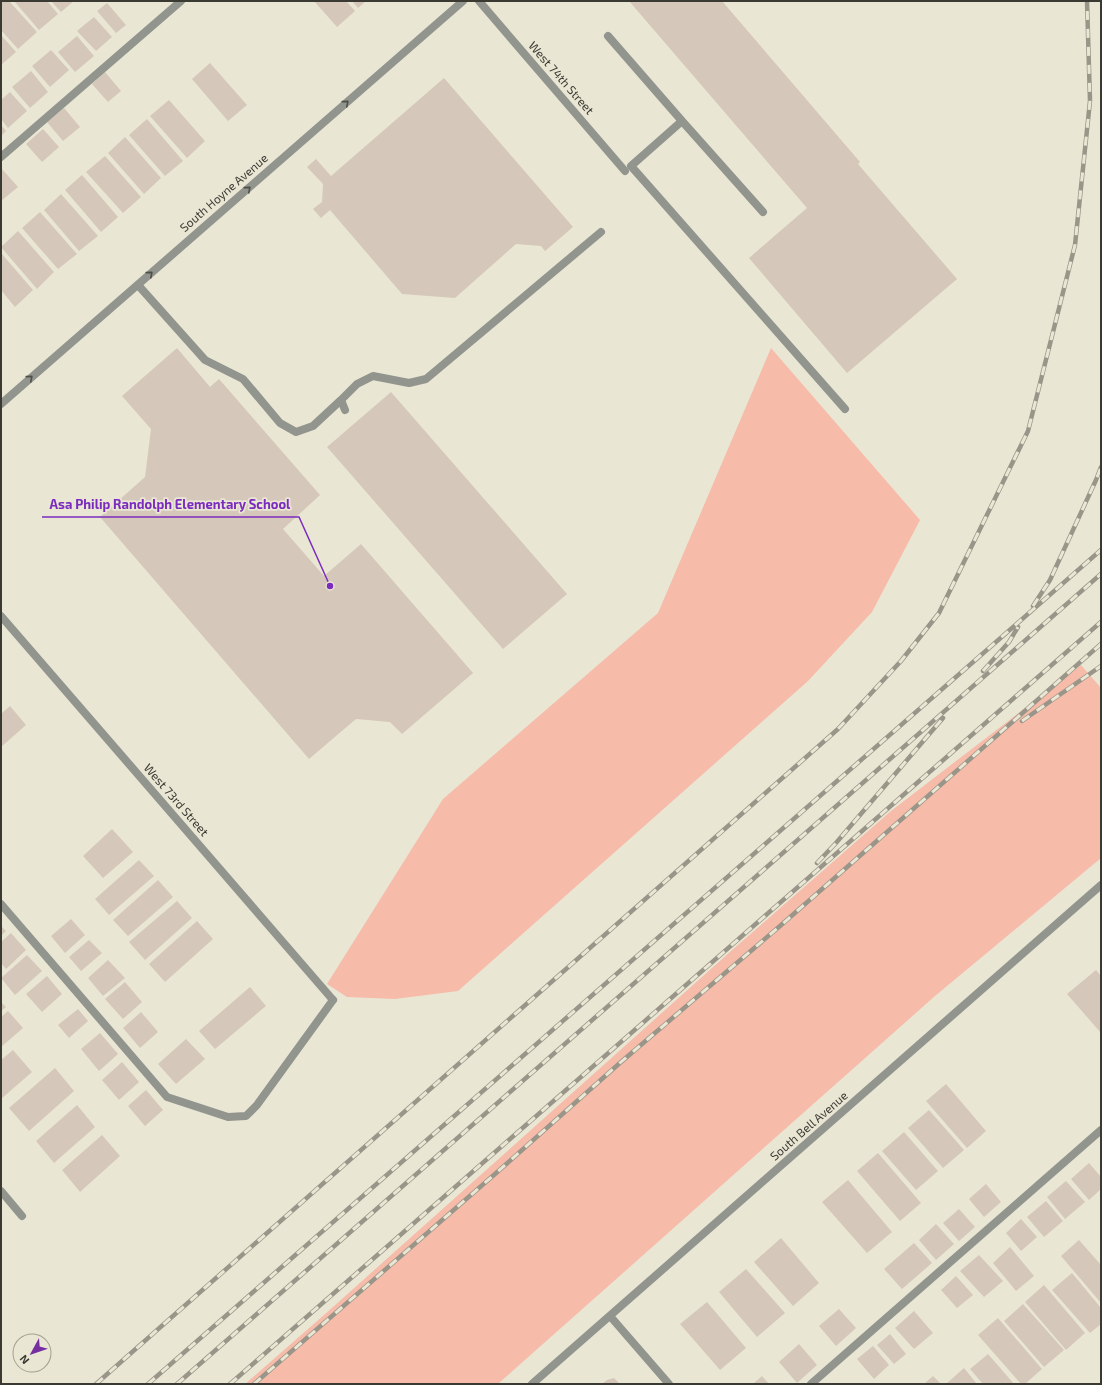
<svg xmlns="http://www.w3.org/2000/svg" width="1102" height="1385" font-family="'Exo 2',sans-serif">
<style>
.green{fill:#f6bba9}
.building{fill:#d5c7ba}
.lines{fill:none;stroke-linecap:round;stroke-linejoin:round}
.service{stroke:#92958e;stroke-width:8}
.minor{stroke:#92958e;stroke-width:8}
.rail-casing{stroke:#999689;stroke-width:4.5}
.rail{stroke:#eae6d4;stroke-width:3;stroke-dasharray:9;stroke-linecap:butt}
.oneway{stroke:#505049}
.labels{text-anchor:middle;stroke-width:3.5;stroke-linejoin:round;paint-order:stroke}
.street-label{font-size:12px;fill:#3a3932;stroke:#eae6d4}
.leader{fill:none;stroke:#7b2cbf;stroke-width:1.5}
.callout-dot{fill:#7b2cbf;stroke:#eae6d4;stroke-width:1.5}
.callout-label{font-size:13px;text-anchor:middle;font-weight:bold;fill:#7b2cbf;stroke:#eae6d4;stroke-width:3.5;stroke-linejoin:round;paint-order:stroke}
</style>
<rect width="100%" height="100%" fill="#eae6d4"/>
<path class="green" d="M771 348 920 520 872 612 808 681 458 991 395 999 347 997 327 984 443 799 658 613Z
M1081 665 1101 688V858L935 996 498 1384H245L324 1315 731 951 891 811Z"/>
<path class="building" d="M1 1H9L37 32 18 49 1 30Z
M14 1H47L58 14 39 30Z
M51 1H74L61 12Z
M314 1H346L355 11 337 27Z
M352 1H366L358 8Z
M629 1H722L860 162 858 164 957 279 847 373 749 258 807 208Z
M107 3 126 25 116 33 97 11Z
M94 17 112 37 96 51 77 31Z
M1 35 16 52 1 65Z
M77 36 94 56 75 72 58 52Z
M51 50 69 70 50 87 32 66Z
M210 63 247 105 228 121 192 79Z
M31 71 48 92 30 108 12 87Z
M105 72 121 91 108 102 92 84Z
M444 78 573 227 545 251 541 246 516 244 455 298 402 294 330 210 321 218 313 209 322 202 323 184 307 167 316 159 331 176Z
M10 92 27 111 8 128 1 119V100Z
M169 100 205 141 187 158 150 116Z
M64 108 80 127 63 141 47 122Z
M147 119 183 161 165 176 129 135Z
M1 125 6 131 1 136Z
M43 129 59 147 42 162 26 144Z
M125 137 161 178 144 194 108 153Z
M105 156 141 197 123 213 86 172Z
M1 168 18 187 1 201Z
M82 175 118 217 101 232 65 190Z
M61 194 98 236 79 251 44 210Z
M40 212 77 254 58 269 22 228Z
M18 231 54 272 37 289 1 247Z
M1 253 33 290 15 307 1 290Z
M177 348 210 387 219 379 320 495 283 529 324 576 361 544 473 673 402 734 390 722 356 719 309 759 100 517 145 477 151 429 122 396Z
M391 392 567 594 503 649 327 447Z
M10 706 26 725 1 747V714Z
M112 829 133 852 103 878 83 856Z
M139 860 154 876 109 915 95 899Z
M158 880 173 897 128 936 113 920Z
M177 901 192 918 145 960 129 942Z
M71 919 85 935 65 953 51 936Z
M197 921 213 939 165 982 149 964Z
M1 926 6 931 1 936Z
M11 933 26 950 6 969 1 963V942Z
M89 940 102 953 81 971 69 957Z
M27 955 42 971 15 995 1 978Z
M108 960 125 978 103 996 88 978Z
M1096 970 1101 976V1033L1067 994Z
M47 976 62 994 42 1012 26 994Z
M125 982 142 1002 123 1019 105 999Z
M250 987 266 1006 215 1049 199 1031Z
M1 1002 6 1007 1 1011Z
M78 1009 88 1021 69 1038 58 1025Z
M8 1011 23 1028 1 1047V1017Z
M141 1012 158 1032 140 1048 123 1028Z
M100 1033 118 1054 99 1071 81 1049Z
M186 1039 205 1059 176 1084 158 1064Z
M13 1050 32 1072 1 1099V1060Z
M122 1062 139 1082 119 1100 102 1080Z
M55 1068 74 1091 29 1131 9 1108Z
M946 1084 986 1131 967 1148 926 1101Z
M146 1090 163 1110 145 1126 128 1106Z
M77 1105 95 1127 54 1163 36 1141Z
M929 1110 964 1150 943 1168 908 1128Z
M904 1132 938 1171 916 1190 882 1151Z
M102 1135 120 1156 80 1192 62 1170Z
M878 1153 921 1203 900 1221 857 1171Z
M1089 1163 1101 1177V1189L1089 1200 1071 1179Z
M848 1180 892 1232 867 1253 822 1202Z
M1066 1181 1085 1202 1065 1219 1047 1197Z
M986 1184 1001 1202 984 1217 969 1199Z
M1046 1201 1063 1221 1044 1237 1027 1217Z
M959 1209 975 1227 959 1241 943 1223Z
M1021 1219 1037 1237 1021 1251 1006 1233Z
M936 1224 954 1244 936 1260 919 1240Z
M781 1238 819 1283 793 1306 754 1262Z
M1079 1240 1101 1265V1303L1061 1256Z
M914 1243 932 1263 902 1289 884 1269Z
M1010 1247 1034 1276 1016 1291 993 1263Z
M979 1255 1003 1281 984 1297 960 1271Z
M746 1269 785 1313 757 1337 719 1292Z
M1072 1273 1101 1308V1324L1090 1333 1052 1290Z
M956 1276 973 1295 957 1308 941 1290Z
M1044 1285 1085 1333 1066 1350 1025 1302Z
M707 1302 746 1348 720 1370 680 1324Z
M1023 1304 1064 1350 1044 1367 1004 1321Z
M839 1309 856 1328 836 1346 819 1326Z
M914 1311 933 1333 914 1349 895 1328Z
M998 1318 1042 1369 1025 1384H1021L978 1335Z
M890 1334 906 1354 894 1364 877 1345Z
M799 1344 817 1365 797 1383 779 1362Z
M873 1346 889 1365 874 1379 857 1359Z
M988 1354 1014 1384H983L970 1369Z
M964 1368 977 1384H946Z
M762 1376 769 1384H753Z
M933 1376 941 1384H924Z
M614 1378 620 1384H602L607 1380Z"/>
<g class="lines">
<path class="service" d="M608 36 682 121
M1 157 181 1
M763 212 682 121 631 166 845 409
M138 285 205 360 243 379 280 423 296 432 313 426 341 400
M345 410 341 400 357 384 373 376 409 383 426 379 601 232
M1 904 167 1097 228 1117 246 1116 257 1105 333 1000
M811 1384 1101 1130"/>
<path class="minor" d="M479 1 625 171
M1 404 463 1
M1 616 333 1000
M1 1191 22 1216
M610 1316 669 1384
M532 1384 1101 885"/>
<defs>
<path id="rail" d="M1033 606 1050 580 1096 480 1101 467
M983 671 1009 642 1018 627
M1022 721 1101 666
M817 863 836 843 943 718
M96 1384 838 729 901 661 939 613 1028 431 1075 245 1090 101 1087 1
M148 1384 1101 550
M177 1384 1101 574
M230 1384 1101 622
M254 1384 495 1174 621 1062 780 926 1101 644"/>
</defs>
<use href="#rail" class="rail-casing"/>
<use href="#rail" class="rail"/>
</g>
<defs><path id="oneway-chevron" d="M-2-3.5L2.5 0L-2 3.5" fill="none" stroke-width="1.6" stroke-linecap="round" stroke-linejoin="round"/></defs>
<g class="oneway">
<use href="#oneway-chevron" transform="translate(346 103) rotate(-41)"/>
<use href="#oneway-chevron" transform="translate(248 189) rotate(-41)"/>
<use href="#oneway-chevron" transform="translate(150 274) rotate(-41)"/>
<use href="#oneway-chevron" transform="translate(30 378) rotate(-41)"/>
</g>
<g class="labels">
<g class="street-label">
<text transform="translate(561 78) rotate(49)" y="4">West 74th Street</text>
<text transform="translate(224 193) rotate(-41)" y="4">South Hoyne Avenue</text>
<text transform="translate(176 800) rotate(49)" y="4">West 73rd Street</text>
<text transform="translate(809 1126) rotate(-41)" y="4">South Bell Avenue</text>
</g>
</g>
<path class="leader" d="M330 586L299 517H42"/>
<circle class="callout-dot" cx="330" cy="586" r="4"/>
<g class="callout-label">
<text x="170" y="509">Asa Philip Randolph Elementary School</text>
</g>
<rect width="1102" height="1385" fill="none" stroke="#3a3932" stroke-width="4"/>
<g transform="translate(32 1353) rotate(230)"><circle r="19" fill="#eae6d4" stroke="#a4a193"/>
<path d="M0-3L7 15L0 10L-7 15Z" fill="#762ea1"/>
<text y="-6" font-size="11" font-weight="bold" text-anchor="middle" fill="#3a3932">N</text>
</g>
</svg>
